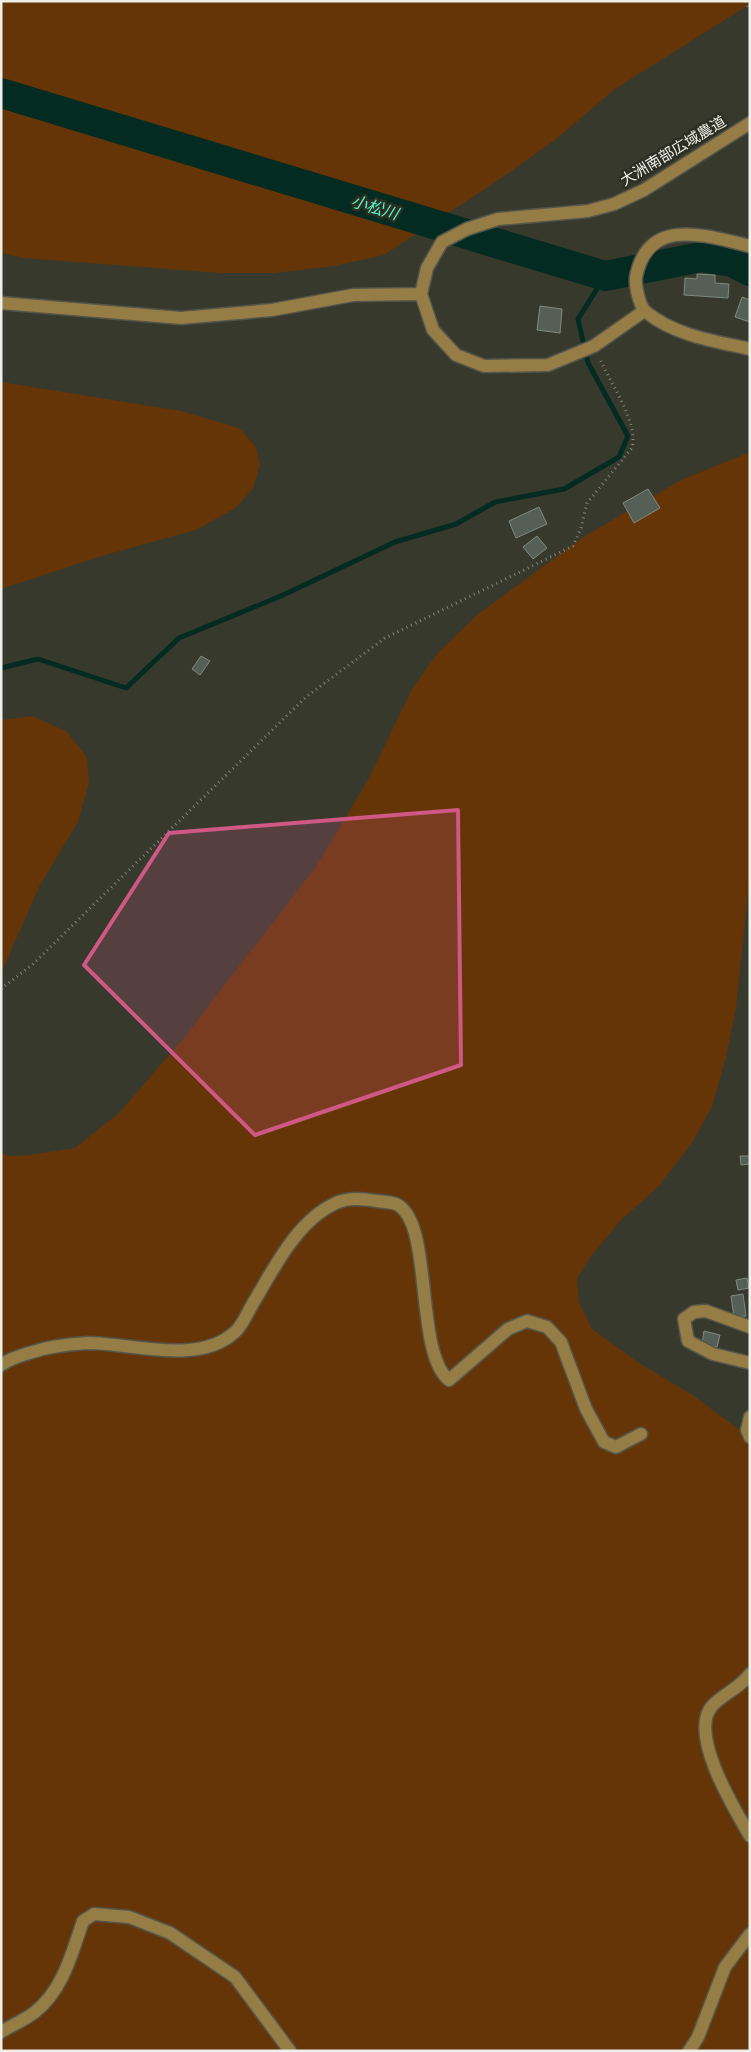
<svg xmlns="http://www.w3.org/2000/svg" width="751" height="2052" font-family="'Alegreya Sans','Noto Sans JP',sans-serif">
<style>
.green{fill:#653508}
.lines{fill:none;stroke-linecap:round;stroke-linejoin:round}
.stream{stroke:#032b21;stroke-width:5}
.river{stroke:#032b21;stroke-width:30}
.building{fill:#555f55;stroke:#808a7f}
.minor-casing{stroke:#54564b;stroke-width:15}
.path{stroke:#83857b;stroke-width:3;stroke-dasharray:1 4;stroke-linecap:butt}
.minor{stroke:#967c45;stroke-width:12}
.marked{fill:#cf5885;fill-opacity:0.2;stroke:#cf5885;stroke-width:4;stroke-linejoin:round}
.labels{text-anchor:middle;stroke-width:5;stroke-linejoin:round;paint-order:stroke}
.street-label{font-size:15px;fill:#eeefe8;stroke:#2d2f23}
.water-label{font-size:16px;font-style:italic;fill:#52f8cf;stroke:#2d2f23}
</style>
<rect width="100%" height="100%" fill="#37392d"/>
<path class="green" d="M1 1H750V4L615 89 556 139 497 181 384 255 334 266 274 273H220L24 258 1 253Z
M1 382 181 411 239 428 256 447 260 465 253 488 237 507 196 530 105 555 1 589Z
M750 452V873L736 1007 726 1057 712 1107 691 1144 659 1186 620 1221 591 1256 577 1279 579 1302 592 1329 639 1363 694 1396 750 1438V2051H1V1152L8 1156 30 1155 75 1148 119 1113 182 1040 315 868 368 780 412 689 438 653 477 615 585 536 681 480Z
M32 716 66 731 87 757 89 783 78 822 40 885 1 973V720Z"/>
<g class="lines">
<path class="stream" d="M1 668 38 659 126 688 179 638 281 596 395 542 456 524 495 502 564 489 619 457 628 436 588 363 578 319 605 276"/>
<path class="river" d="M1 93 605 276 701 257 732 262 750 271"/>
</g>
<path class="building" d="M697 274 715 275V283L729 284 728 298 684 295 685 278 697 279Z
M742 297 750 300V322L735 317Z
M540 306 562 309 560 333 537 330Z
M648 489 660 508 634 523 623 503Z
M539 507 547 524 516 538 509 521Z
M537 536 547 548 533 559 523 547Z
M201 656 210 661 200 675 192 669Z
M740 1156H750V1164L741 1165Z
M747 1278 749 1288 738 1290 736 1280Z
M743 1294 746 1316 734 1317 731 1296Z
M704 1331 720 1335 717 1347 702 1344Z"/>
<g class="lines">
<defs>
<path id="minor" d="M750 246C707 236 648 215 636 277 635 285 639 306 646 312 676 336 714 341 750 349
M1 303 181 318 272 310 353 295 421 294
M644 311 594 346 548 365 484 366 456 355 433 330 421 294 427 268 442 242 467 229 498 219 588 211 614 204 644 190 750 123
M750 1327 706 1311 694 1312 684 1319 688 1341 713 1354 750 1363
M1 1365C9 1359 19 1356 29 1353 47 1347 69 1344 88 1343 132 1343 198 1366 235 1332 243 1325 249 1309 255 1300 275 1266 298 1220 336 1203 349 1197 364 1199 377 1201 383 1202 390 1202 396 1204 434 1221 414 1352 449 1380L508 1329 527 1321 547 1327 561 1342 586 1409 604 1442 616 1447 641 1434
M750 1417 747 1430 750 1437
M750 1674C740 1688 723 1694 712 1706 688 1734 735 1810 750 1836
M1 2032C12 2025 25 2020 35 2012 63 1990 72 1953 83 1921L94 1914 129 1917 170 1933 235 1977 290 2051
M689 2051 698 2037 725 1967 750 1934"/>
</defs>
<use href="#minor" class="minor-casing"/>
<path class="path" d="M746 1 750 11
M1 989 33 964 306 697 385 638 573 546 581 528 587 503 632 448C639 423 610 383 600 359"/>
<use href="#minor" class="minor"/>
</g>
<path class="marked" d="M458 810 461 1065 255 1135 84 965 169 833Z"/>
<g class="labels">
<g class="street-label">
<text transform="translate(673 151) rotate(-31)" y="5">大洲南部広域農道</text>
</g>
<g class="water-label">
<text transform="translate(375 207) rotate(17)" y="6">小松川</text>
</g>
</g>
<rect width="751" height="2052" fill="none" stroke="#eeefe8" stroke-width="5"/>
</svg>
